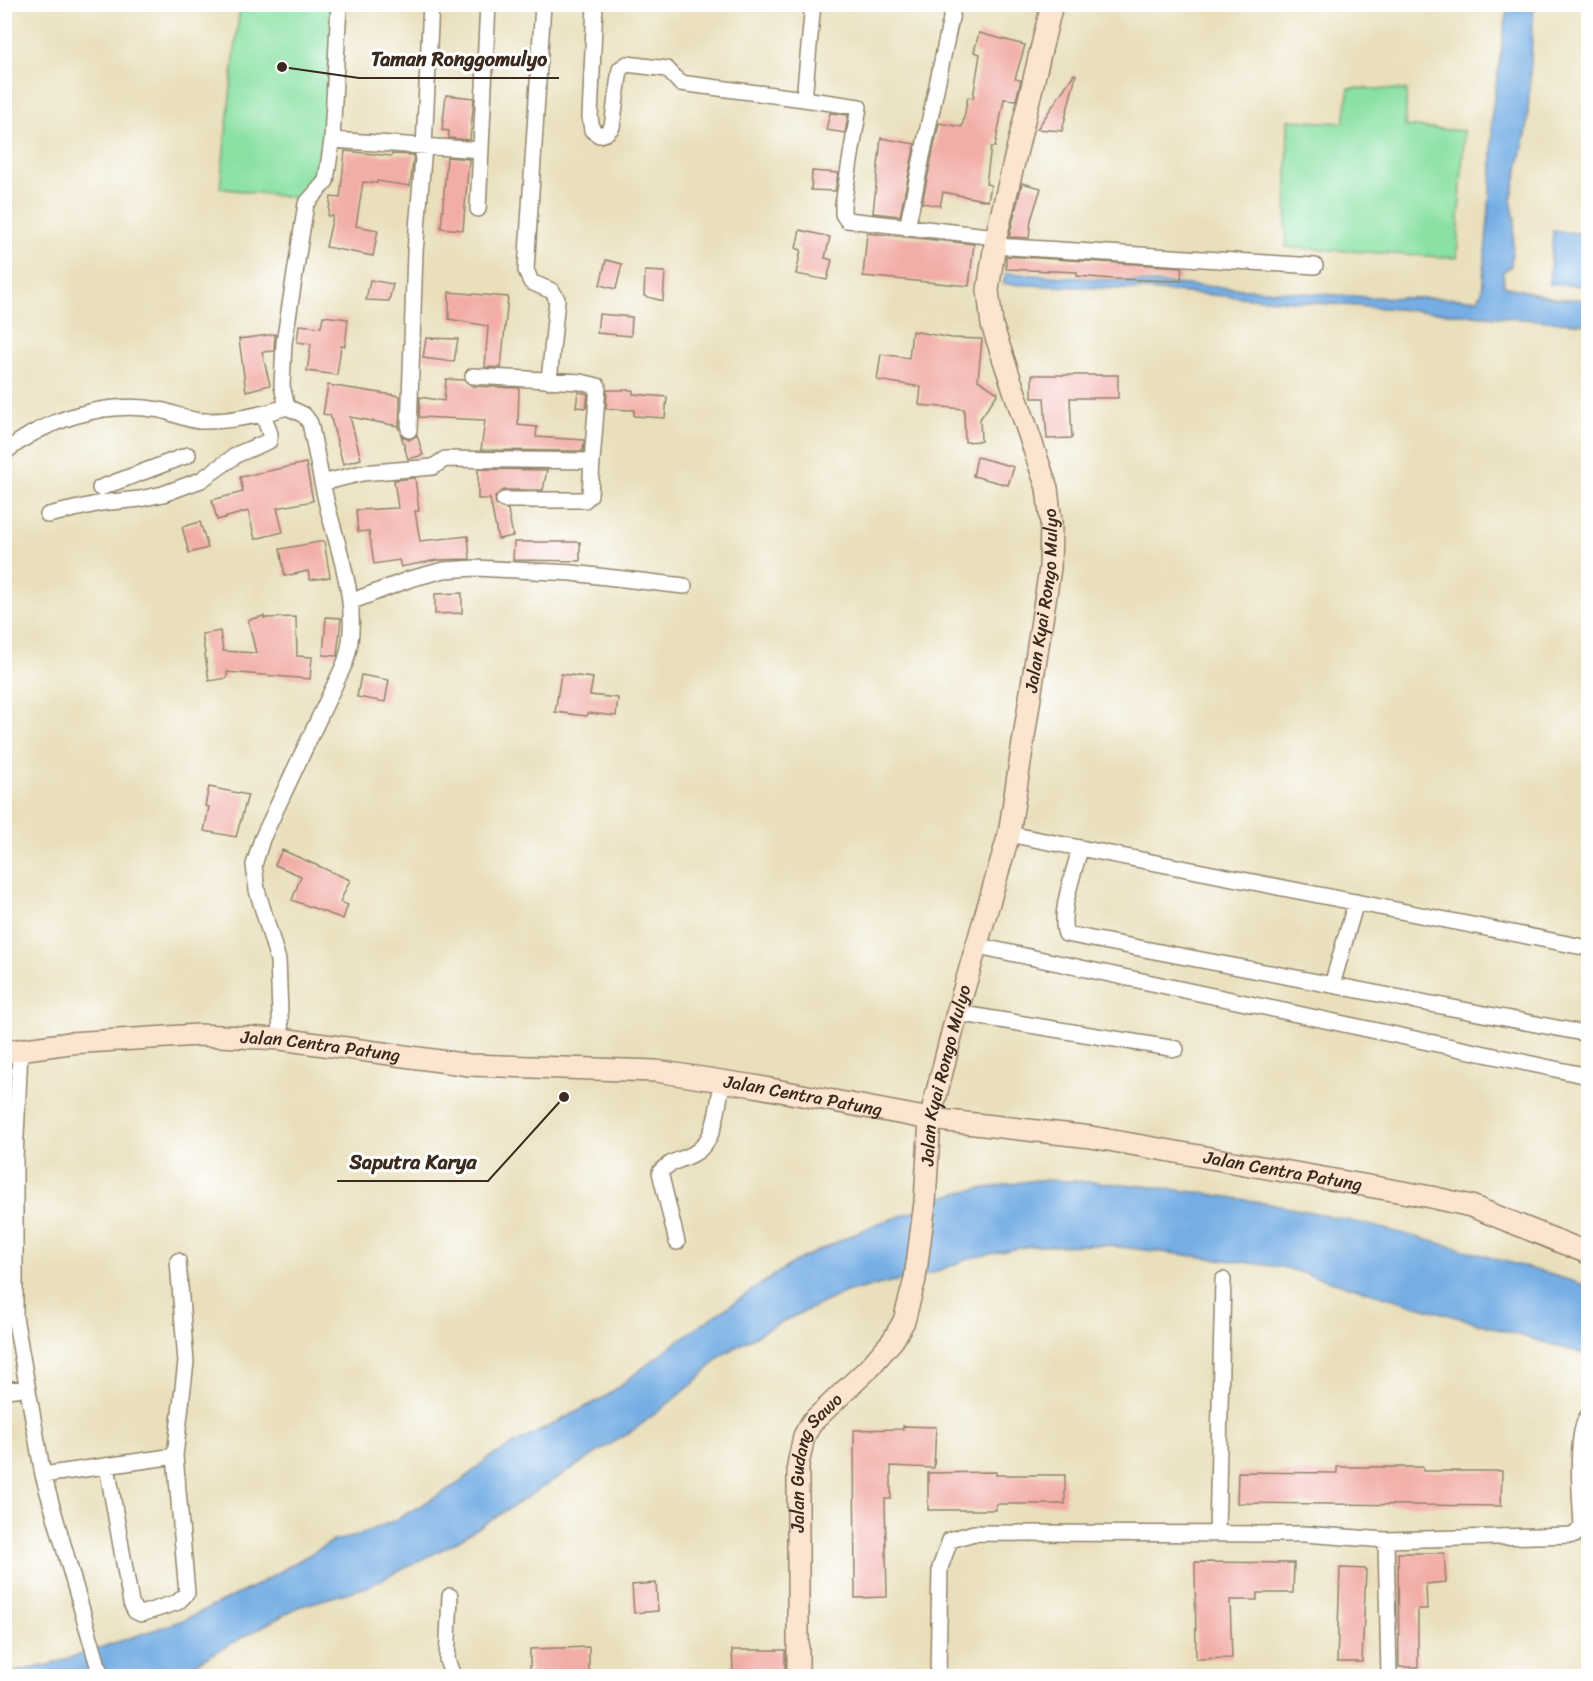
<svg xmlns="http://www.w3.org/2000/svg" width="1593" height="1681" font-family="Sriracha,sans-serif">
<style>
.green{fill:#8ae1a4;stroke:#628661;stroke-width:1.5}
.water{fill:#74ade4;stroke:#586c81;stroke-width:1.5}
.building{fill:#f2ada7}
.lines{fill:none;stroke-linecap:round;stroke-linejoin:round}
.street-casing{stroke:#92846c;stroke-width:18}
.secondary-casing{stroke:#92846c;stroke-width:24}
.street{stroke:#fff;stroke-width:15}
.secondary{stroke:#fce5d0;stroke-width:21}
.labels{text-anchor:middle;stroke-width:6;stroke-linejoin:round;paint-order:stroke}
.street-label{font-size:18px;fill:#3b2a1e;stroke:#fff}
.leader{fill:none;stroke:#3b2a1e;stroke-width:2}
.callout-dot{fill:#3b2a1e;stroke:#fff;stroke-width:2}
.callout-label{font-size:20px;text-anchor:middle;font-weight:bold;fill:#3b2a1e;stroke:#fff;stroke-width:6;stroke-linejoin:round;paint-order:stroke}
</style>
<rect width="100%" height="100%" fill="#fff"/>
<filter id="ink" filterUnits="userSpaceOnUse"><feTurbulence type="fractalNoise" baseFrequency=".0167" numOctaves="2"/><feDisplacementMap in="SourceGraphic" scale="12" xChannelSelector="R" yChannelSelector="G"/><feConvolveMatrix kernelMatrix="1 2 1 2 8 2 1 2 1" color-interpolation-filters="sRGB"/></filter>
<filter id="wash" filterUnits="userSpaceOnUse"><feTurbulence type="fractalNoise" baseFrequency=".008" numOctaves="4" result="noise"/><feDisplacementMap in="SourceGraphic" scale="24" xChannelSelector="R" yChannelSelector="G"/><feGaussianBlur stdDeviation="1.35" result="paint"/><feColorMatrix in="noise" values="0 0 0 0 0 0 0 0 0 0 0 0 0 0 0 0 0 1.4 0 .05"/><feComposite in="paint" operator="in"/></filter>
<g filter="url(#wash)">
<rect width="100%" height="100%" fill="#e9dfbb"/>
<path class="green" d="M240 5H335L322 176 303 199 220 188Z
M1349 88 1407 90 1405 126 1464 131 1457 258 1286 247 1288 120 1344 123Z"/>
<path class="water" d="M1508 5H1534L1527 130 1511 200 1515 219 1511 266 1503 272 1504 286 1554 298 1588 300V324L1148 290 1003 284 1006 273 1367 297 1478 299 1482 292 1492 170V113Z
M1553 231 1588 234V286L1549 284Z
M1036 1180C1226 1182 1409 1231 1588 1286V1355L1282 1267 1105 1245 1030 1246 971 1258 932 1273 846 1292 771 1327 722 1355 693 1384 638 1427 451 1545 367 1587 298 1607 173 1676H5V1674L48 1665 184 1620 253 1587 333 1541 353 1537 396 1520 459 1483 488 1458 605 1397 679 1340 794 1262 876 1224 928 1207 936 1199 960 1192Z"/>
<g id="blocks">
<path class="building" d="M979 33 1025 45 1015 79 1021 80 1016 100 1004 99 995 147H991L986 184 991 185 988 201 943 192 940 206 922 203 939 123 962 127 968 97 973 98 980 54 974 52Z
M1074 74 1076 75 1062 131 1037 129Z
M446 95 474 98 470 140 449 138V131L442 130Z
M830 113 848 115 845 133 826 130Z
M881 138 915 144 900 216 873 213Z
M345 151 391 156 392 154 414 155 410 186 377 181V183L363 182 356 226 378 230 373 256 326 247 333 216H328L331 197 340 198Z
M447 157 469 159 463 230 441 228Z
M812 171 838 173 835 191 811 190Z
M1022 183 1041 188 1031 220 1029 238 1009 237Z
M800 230 830 237 825 258 832 260 827 280 796 274 801 250 796 248Z
M867 233 974 244 969 286 863 276Z
M1006 256 1182 267 1181 281 1113 279 1077 276V272L1006 269Z
M606 260 622 264 616 289 600 285Z
M645 271 665 272 663 301 644 296Z
M370 280 393 284 389 301 366 300Z
M449 292 508 297 501 368 485 367 488 326 449 319Z
M599 314 632 317 631 336 597 333Z
M323 316 348 319 345 346H341L337 375 307 371 311 344 297 342 299 325 321 327Z
M912 331 952 338 982 339 978 380 998 393 980 419 981 441 965 442 964 409 919 405 921 387 877 380 881 354 909 358Z
M275 334 274 351 262 352 270 385 246 391 239 339Z
M426 338 458 339 454 362 423 358Z
M1032 375H1118V398H1070L1072 438 1047 439 1044 398H1032Z
M446 379 464 380 472 386 519 388 518 425 537 427 536 437 584 440 583 451 481 450 485 420 419 417 420 397 444 401Z
M328 385 400 396 399 430 398 426 350 417 361 459 343 464 330 415 323 414Z
M607 390H633V394L667 397 665 418 634 416V410L606 409Z
M578 392 588 394 586 408 576 407Z
M401 435 409 440 417 435 423 455 408 459Z
M977 457 1014 467 1008 485 973 476Z
M306 463 313 501 277 508 283 532 255 539 248 511 217 520 212 500 243 492 240 477Z
M478 469 547 470 543 490H504L495 496 496 505 508 510 513 536 498 539 490 499H478Z
M415 478 419 511H415L420 541 468 536 470 559 437 560 401 567 399 560 374 564 369 531 358 532 356 510 398 508 394 480Z
M200 522 208 548 189 553 182 527Z
M324 541 330 577 310 580 308 571 285 576 280 549Z
M514 542H580V561L513 560Z
M462 593V613L435 614V594Z
M264 616V618L296 617 297 656 312 657 310 679 227 672V678L209 681 202 634 220 631 223 651 256 653 248 620Z
M326 617 341 618 337 656 323 655Z
M561 674 593 678 590 695 618 698 616 716 588 713 587 716 555 712Z
M361 675 389 680 385 702 357 697Z
M209 787 248 795 236 837 204 831 209 807 205 806Z
M282 850 350 880 340 902 348 905 343 919 292 900 301 876 275 865Z
M903 1426 936 1427 934 1468 891 1466V1499H885L887 1597 855 1598 854 1430 903 1429Z
M1337 1467H1423V1471H1502L1501 1506 1237 1503 1238 1472 1337 1473Z
M996 1472V1475H1065V1504H996V1510H928V1473Z
M1398 1553H1444L1446 1582 1426 1584 1427 1609H1418V1667H1399Z
M1195 1562 1294 1563 1293 1593H1257V1600H1230L1232 1658 1196 1659Z
M1340 1568 1366 1569 1362 1662H1337Z
M656 1583 658 1611 634 1613 632 1585Z
M589 1647V1677H530V1649Z
M732 1650H785V1671H733Z"/>
</g>
</g>
<g filter="url(#ink)">
<use href="#blocks" fill-opacity="0" stroke="#92846c" stroke-width="1.5"/>
<g class="lines">
<defs>
<path id="street" d="M543 4 526 270 531 282 552 291 557 299 549 381
M595 4 590 117 592 130 599 135 606 133 612 127 620 69 627 64 667 69 680 83 804 99 813 4
M804 99 859 107 843 204V214L847 220 996 237
M332 140 481 150
M478 209 488 4
M907 228 954 4
M995 246 1315 266
M409 430 415 252 424 147 431 4
M4 453C45 419 107 400 160 410 174 413 187 420 200 421 231 422 258 416 287 407
M322 483 362 473 433 467 445 459 592 461 598 386 581 382 473 376
M100 488 188 455
M504 500H585L590 495 592 461
M48 515 101 503 140 499 163 494 201 480 238 454 269 441 270 434 263 414
M350 602 410 579 444 570 476 568 572 573 684 586
M1009 834 1588 948
M1080 848C1075 870 1058 914 1066 934L1588 1034
M978 946 1588 1076
M1332 985 1356 902
M957 1013 1176 1049
M281 1039 278 960 257 890 254 865 262 839 345 663C362 614 341 558 328 509 321 480 316 451 310 423L304 415 287 407 282 386 284 343 306 204 326 181 332 140 339 4
M20 1050 15 1158V1317L43 1475 101 1676
M677 1242 660 1172C668 1162 682 1160 693 1154 717 1141 718 1105 722 1081
M4 1390 26 1388
M107 1466 131 1603 135 1611 141 1614 178 1602 187 1593 175 1456
M43 1475 175 1456 186 1362 178 1261
M1217 1534 1223 1280
M1386 1540 1389 1676
M450 1596 447 1660 453 1676
M938 1676 940 1568 950 1540 974 1533 1304 1534 1386 1540 1575 1535 1582 1526C1581 1503 1574 1433 1588 1416"/>
<g id="secondary">
<path id="s1" d="M4 1052 70 1043 199 1035 281 1039 469 1065 656 1071 754 1086 930 1119 1091 1137 1431 1197 1471 1206 1588 1253"/>
<path id="s2" d="M798 1676V1465L804 1436 812 1422 868 1369 893 1340 904 1321 915 1279 925 1202 930 1119 957 1013 1009 834 1050 568 1051 522 1047 488 992 325 988 290 996 237 1052 4"/>
</g>
</defs>
<use href="#street" class="street-casing"/>
<use href="#secondary" class="secondary-casing"/>
<use href="#street" class="street"/>
<use href="#secondary" class="secondary"/>
</g>
</g>
<g class="labels">
<g class="street-label">
<text dy="6" stroke="none"><textPath href="#s2" startOffset="1130">Jalan Kyai Rongo Mulyo</textPath></text>
<text dy="6" stroke="none"><textPath href="#s1" startOffset="318">Jalan Centra Patung</textPath></text>
<text dy="6" stroke="none"><textPath href="#s2" startOffset="644">Jalan Kyai Rongo Mulyo</textPath></text>
<text dy="6" stroke="none"><textPath href="#s1" startOffset="804">Jalan Centra Patung</textPath></text>
<text dy="6" stroke="none"><textPath href="#s1" startOffset="1290">Jalan Centra Patung</textPath></text>
<text dy="6" stroke="none"><textPath href="#s2" startOffset="219">Jalan Gudang Sawo</textPath></text>
</g>
</g>
<path class="leader" d="M282 67L359 78H559M564 1097L488 1181H337"/>
<g class="callout-dot">
<circle cx="282" cy="67" r="6"/>
<circle cx="564" cy="1097" r="6"/>
</g>
<g class="callout-label">
<text x="459" y="66">Taman Ronggomulyo</text>
<text x="413" y="1169">Saputra Karya</text>
</g>
<rect width="1593" height="1681" fill="none" stroke="#fff" stroke-width="24"/>
</svg>
